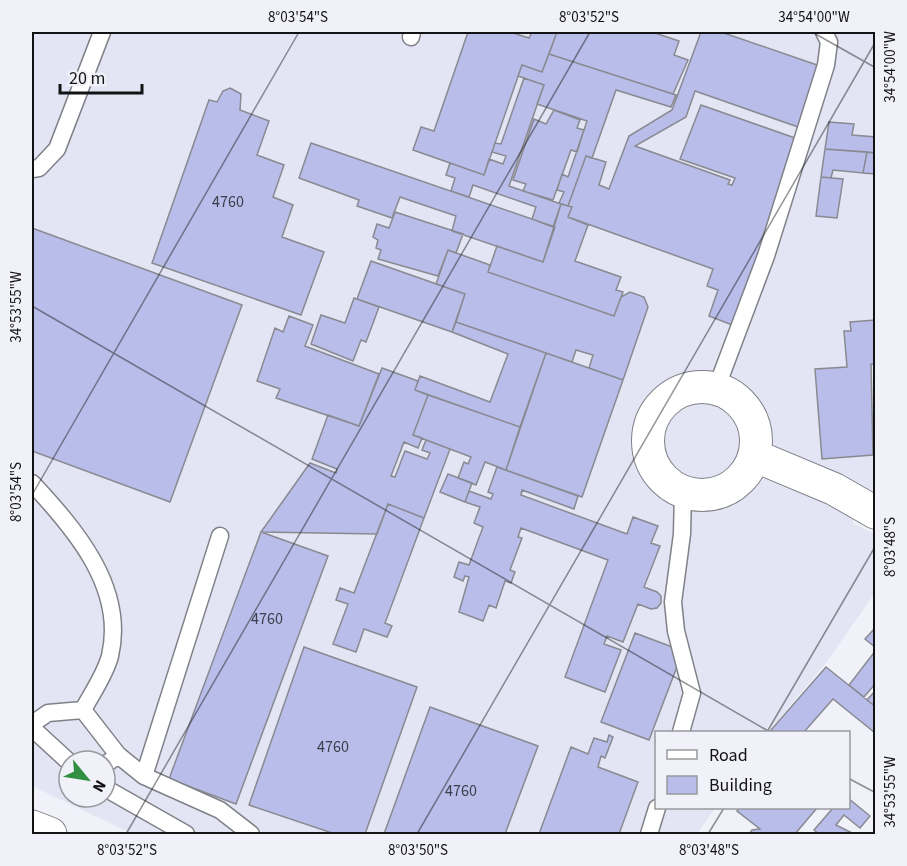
<svg xmlns="http://www.w3.org/2000/svg" width="907" height="866" font-family="'Source Sans 3',sans-serif">
<style>
.built{fill:#e3e5f4;fill-rule:evenodd}
.building{fill:#b9bde9;stroke:#898a91;stroke-width:1.5}
.lines{fill:none;stroke-linecap:round;stroke-linejoin:round}
.service-casing{stroke:#808188;stroke-width:19}
.minor-casing{stroke:#808188;stroke-width:34}
.secondary-casing{stroke:#808188;stroke-width:35}
.service{stroke:#fff;stroke-width:16}
.minor{stroke:#fff;stroke-width:32}
.secondary{stroke:#fff;stroke-width:33}
.ticks{fill:none;stroke:#131316;stroke-width:1.5;stroke-opacity:0.45}
.labels{text-anchor:middle;stroke-width:4.5;stroke-linejoin:round;paint-order:stroke}
.number-label{font-size:16px;fill:#3c3e4b}
.neatline{fill:none;stroke:#131316;stroke-width:2}
.ticks-label{font-size:15px;text-anchor:middle;fill:#131316}
</style>
<rect width="100%" height="100%" fill="#f0f1f9"/>
<path class="built" d="M32 32H875V490L854 489 860 509 852 523 875 534V593L825 664 768 732H656V808H715L697 834H133L32 786ZM69 761H105V797H69Z"/>
<path class="building" d="M468 32H510L529 38 532 32H557L542 72 522 65 484 175 413 150 421 127 434 131Z
M557 32H652L679 41 674 55 688 60 673 94 549 54Z
M701 32H721L820 66 798 127 695 91 686 117 635 146 730 180 728 184 732 185 735 178 680 159 701 105 798 139 735 326 709 316 718 290 707 286 713 269 568 217 572 207 568 206 586 156 606 162 599 185 609 189 629 136 672 110Z
M549 54 676 95 671 107 616 90 592 158 586 156 568 206 559 203 564 192 557 190 562 174 568 177 587 121 537 104 544 85 518 76 522 65 542 72Z
M524 78 544 85 509 186 561 204 553 227 532 219 536 207 473 185 469 197 451 191 455 178 446 175 450 163 484 175 489 159 503 164 506 156 492 152 495 143 501 144Z
M230 88 241 94 240 110 269 121 257 155 284 165 273 197 293 205 282 237 324 252 301 315 152 263 209 100 217 102 223 91Z
M554 110 580 120 577 128 584 130 577 152 571 150 553 200 523 191 526 184 513 180 534 119 546 124Z
M829 122 854 124 852 135 876 137V153L825 149Z
M311 143 555 227 543 262 452 231 456 216 400 197 392 218 357 206 359 200 299 178Z
M825 149 867 152 863 173 833 170 831 178 821 177Z
M867 152 876 153V174L863 173Z
M821 177 843 179 837 218 816 216Z
M561 204 572 207 568 217 588 225 575 261 621 277 616 290 623 292 614 316 488 272 497 246 543 262Z
M395 212 463 234 456 253 448 250 438 276 378 259 381 250 376 248 378 240 373 237 377 224 389 228Z
M32 228 242 305 170 502 32 451Z
M448 250 490 265 488 272 614 316 621 297 630 292 644 297 648 307 623 380 589 368 593 355 576 350 572 362 456 322 465 294 436 284Z
M371 261 465 294 452 332 357 299Z
M354 298 379 307 366 342 361 340 353 361 311 344 321 315 345 323Z
M289 316 313 325 305 346 379 374 359 426 276 398 280 389 257 381 275 328 283 332Z
M875 320 876 364H871L873 455 822 459 815 369 847 367 844 331H851L850 322Z
M456 322 546 353 520 427 415 390 420 376 490 402 508 354 452 332Z
M546 353 623 380 582 497 506 470Z
M382 368 418 381 415 390 428 395 413 435 422 438 418 448 404 442 391 476 395 477 405 451 427 459 430 453 422 450 426 440 450 449 424 518 388 504 377 534 261 532 310 463 336 473 337 469 312 459 328 415 359 426Z
M428 395 520 427 506 470 485 462 476 485 458 478 464 462 468 464 471 457 413 435Z
M497 467 578 496 574 509 522 490 521 495 627 534 633 517 658 526 651 543 660 546 644 587 657 592 661 596V603L657 608 651 609 638 604 623 642 607 636 604 644 621 650 605 692 565 677 608 560 521 528 518 537 522 538 510 570 515 572 511 583 505 581 496 608 489 605 483 621 459 612 469 577 465 576 463 581 454 577 459 562 469 565 483 527 474 523 480 507 465 502 469 491 491 499 493 494 488 492Z
M448 474 472 483 465 502 440 492Z
M388 504 424 518 385 623 392 626 387 637 364 629 356 652 333 644 348 604 336 600 340 588 354 593Z
M261 532 328 556 236 804 169 779Z
M876 627V648L865 639Z
M635 633 683 651 649 740 601 722Z
M304 647 417 687 365 834H335L249 805Z
M876 650V683L864 697 849 685Z
M826 667 876 707V730L874 732 833 699 804 732H774L771 730Z
M876 690V707L867 700Z
M430 707 538 746 505 834H384Z
M609 735 613 737 605 758 601 756 598 767 638 782 619 834H539L571 747 588 754 594 738 607 742Z
M848 798 870 816 860 828 844 815 836 825 854 834H819L814 830 833 808H848Z
M739 808H817L795 834H749L752 830 760 829 737 811Z"/>
<g class="lines">
<defs>
<path id="service" d="M411 37 412 32
M32 169 39 168 57 149 102 32
M716 389 766 256 826 65 829 42 824 32
M32 483C75 529 126 588 110 656 105 675 92 693 83 710
M83 710 118 755 144 776 220 810 251 834
M32 724 48 713 83 710
M32 728 69 762
M681 732 692 693 676 631 673 602 682 534 683 493
M105 765 118 755
M144 776 220 536
M105 788 186 834
M649 834 657 808"/>
<path id="minor" d="M648 441a54 54 0 1 1 108 0a54 54 0 1 1-108 0Z
M755 456 834 489 876 513"/>
<path id="secondary" d="M32 827 50 834"/>
</defs>
<use href="#service" class="service-casing"/>
<use href="#minor" class="minor-casing"/>
<use href="#secondary" class="secondary-casing"/>
<use href="#service" class="service"/>
<use href="#minor" class="minor"/>
<use href="#secondary" class="secondary"/>
</g>
<path class="ticks" d="M812 32 876 68M32 306 770 732M32 495 299 32M767 732 876 545M848 778 876 793M126 834 590 32M417 834 876 41M708 834 724 808"/>
<g class="labels">
<g class="number-label">
<text x="228" y="207">4760</text>
<text x="267" y="624">4760</text>
<text x="333" y="752">4760</text>
<text x="461" y="796">4760</text>
</g>
</g>
<rect width="907" height="866" fill="none" stroke="#f0f1f9" stroke-width="66"/>
<rect x="655" y="731" width="195" height="78" fill="#f0f1f9" stroke="#98989e" stroke-width="1.5"/>
<rect x="667" y="750" width="30" height="9" fill="#ffffff" stroke="#98989e" stroke-width="1.5"/>
<text x="709" y="761" font-size="18" fill="#131316">Road</text>
<rect x="667" y="776" width="30" height="18" fill="#b9bde9" stroke="#98989e" stroke-width="1.5"/>
<text x="709" y="791" font-size="18" fill="#131316">Building</text>
<g transform="translate(87 779) rotate(120)"><circle r="28" fill="#f0f1f9" stroke="#98989e" stroke-width="1.5"/>
<path d="M0-4.5L10 22L0 15L-10 22Z" fill="#318f41"/>
<text y="-9" font-size="16" font-weight="bold" text-anchor="middle" fill="#131316">N</text>
</g>
<path d="M60 84v9h82v-9" fill="none" stroke="#131316" stroke-width="3"/>
<text x="69" y="84" font-size="18" fill="#131316" stroke="#f0f1f9" stroke-width="4.5" paint-order="stroke">20 m</text>
<rect x="33" y="33" width="841" height="800" class="neatline"/>
<g class="ticks-label">
<text x="298" y="22">8°03'54"S</text>
<text x="589" y="22">8°03'52"S</text>
<text x="814" y="22">34°54'00"W</text>
<text transform="translate(890 67) rotate(-90)" y="5">34°54'00"W</text>
<text transform="translate(16 307) rotate(-90)" y="5">34°53'55"W</text>
<text transform="translate(16 492) rotate(-90)" y="5">8°03'54"S</text>
<text transform="translate(890 547) rotate(-90)" y="5">8°03'48"S</text>
<text transform="translate(890 792) rotate(-90)" y="5">34°53'55"W</text>
<text x="127" y="855">8°03'52"S</text>
<text x="418" y="855">8°03'50"S</text>
<text x="709" y="855">8°03'48"S</text>
</g>
</svg>
